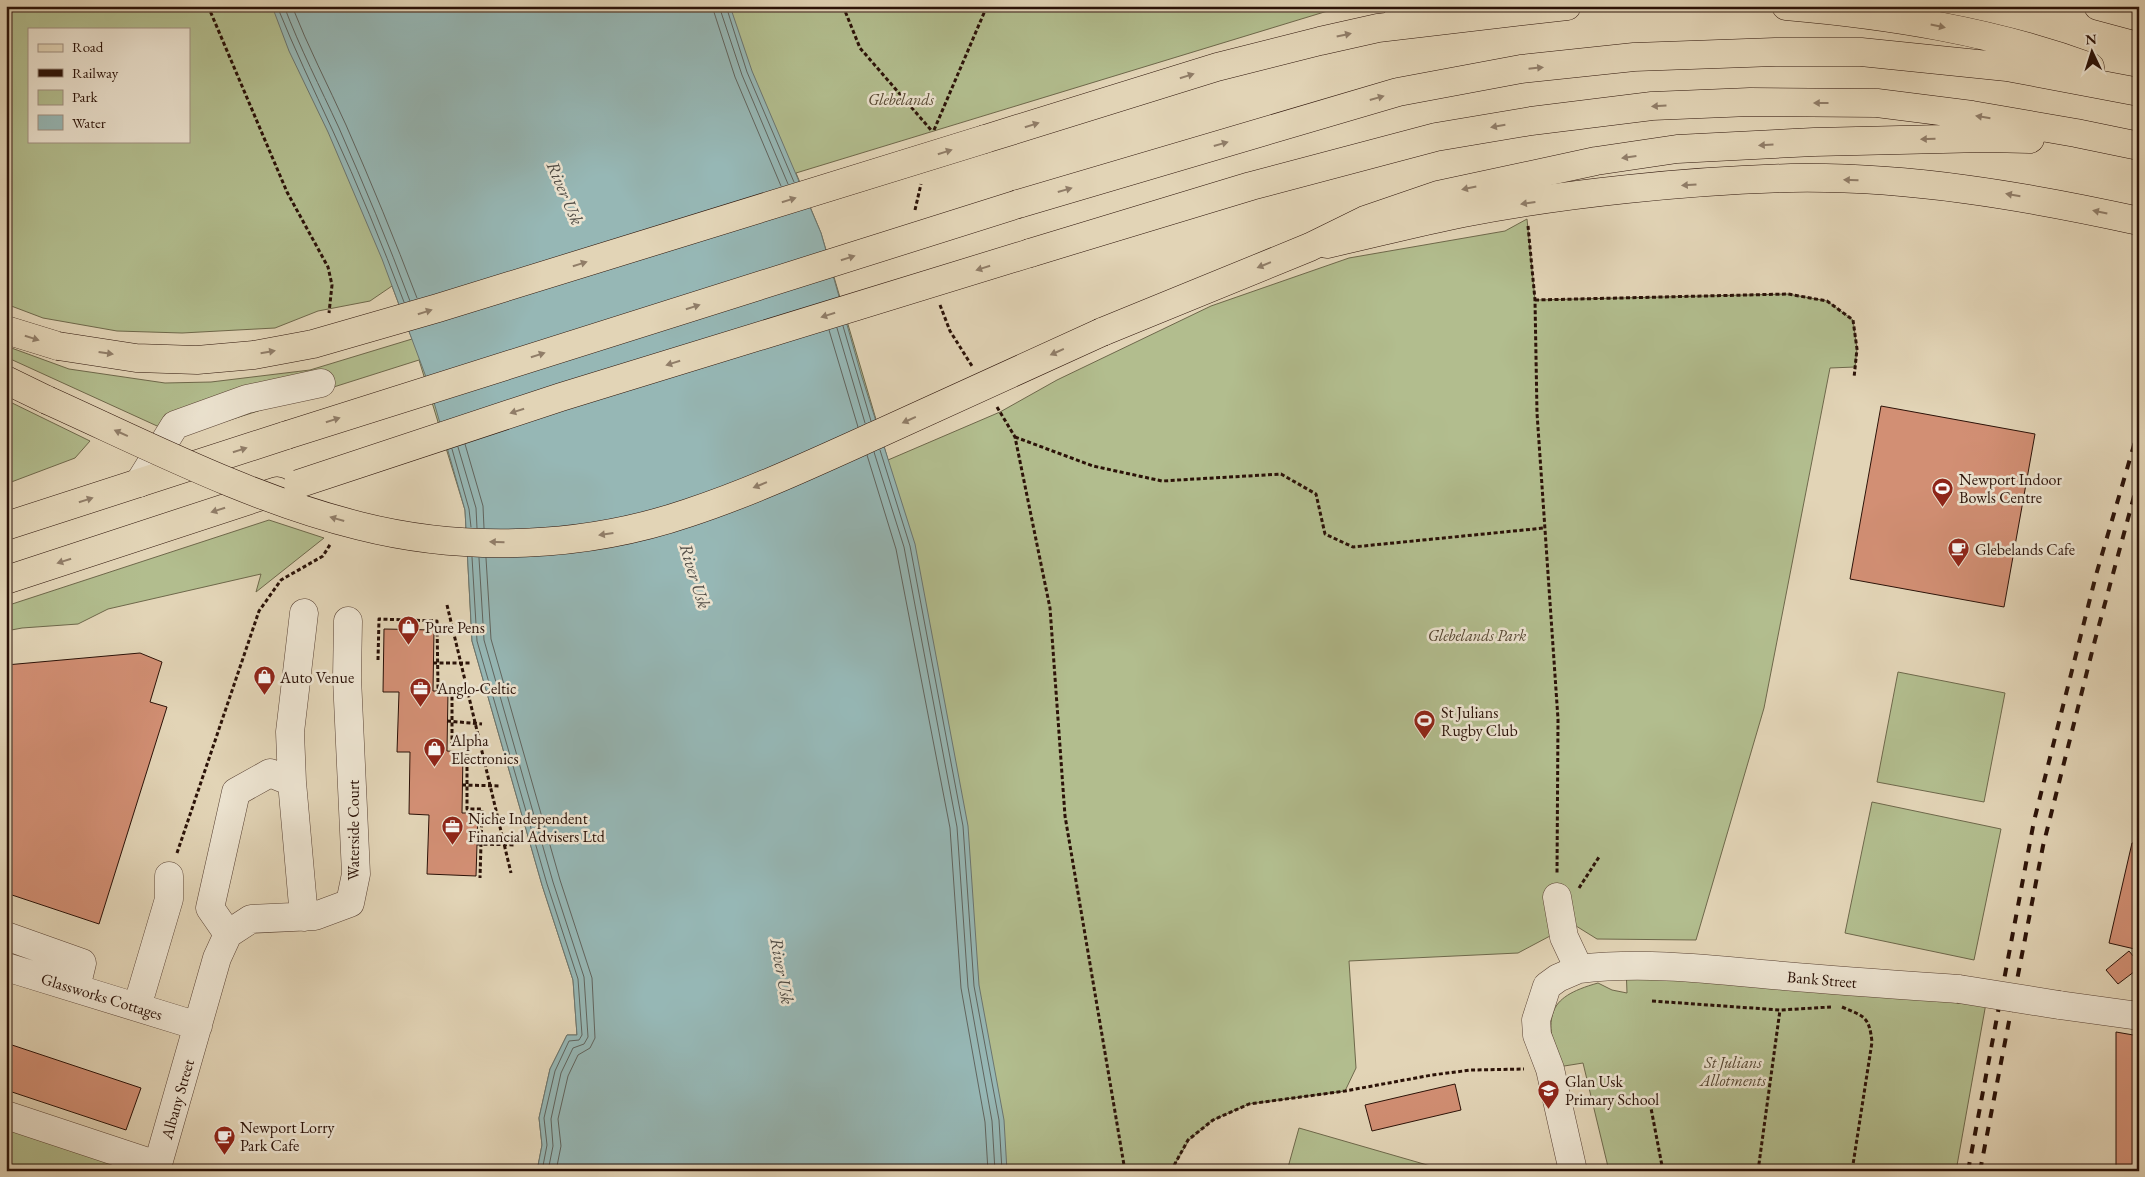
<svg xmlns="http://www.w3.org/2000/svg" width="2145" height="1177" font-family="'EB Garamond',serif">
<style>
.green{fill:#b2bd8e;stroke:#6e684b;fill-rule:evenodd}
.water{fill:#96b7b5;stroke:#6b7570}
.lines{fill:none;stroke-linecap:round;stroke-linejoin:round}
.shore{stroke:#60645e;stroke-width:1}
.building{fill:#d28f74;stroke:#2b1208}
.minor-casing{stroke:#594234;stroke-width:29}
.major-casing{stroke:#2b1208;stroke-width:29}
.highway-casing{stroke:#2b1208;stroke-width:29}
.path{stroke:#2b1208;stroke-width:3;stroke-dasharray:4 2.5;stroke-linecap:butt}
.minor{stroke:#ece3d0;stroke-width:28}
.major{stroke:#e2d4b6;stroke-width:28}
.highway{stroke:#e2d4b6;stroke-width:28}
.rail{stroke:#2b1208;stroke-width:4;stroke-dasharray:9 9;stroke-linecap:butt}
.minor-bridge-casing{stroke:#594234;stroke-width:29;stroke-linecap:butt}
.highway-bridge-casing{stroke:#2b1208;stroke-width:29;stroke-linecap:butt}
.minor-bridge{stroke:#ece3d0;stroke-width:28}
.highway-bridge{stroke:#e2d4b6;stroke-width:28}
.oneway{fill:#907d68}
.labels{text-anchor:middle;stroke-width:5;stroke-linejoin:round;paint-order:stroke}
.park-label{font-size:16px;font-style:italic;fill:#544530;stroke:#ece3d0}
.poi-label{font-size:16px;fill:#2b1208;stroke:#ece3d0;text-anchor:start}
.street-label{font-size:16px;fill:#2b1208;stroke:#ece3d0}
.water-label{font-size:18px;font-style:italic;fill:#504c45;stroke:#ece3d0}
</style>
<rect width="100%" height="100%" fill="#e2d4b6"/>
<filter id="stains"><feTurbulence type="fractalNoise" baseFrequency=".004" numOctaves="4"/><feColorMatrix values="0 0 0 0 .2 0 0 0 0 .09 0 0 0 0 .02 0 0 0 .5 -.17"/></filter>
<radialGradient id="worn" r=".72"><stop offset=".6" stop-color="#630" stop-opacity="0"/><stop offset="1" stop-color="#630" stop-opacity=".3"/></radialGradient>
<path class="green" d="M6 6H395L688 945 537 1171 542 1145 539 1118 550 1069 567 1035H577L573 980 542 885 472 641 465 510 419 360 179 436 6 357V346L69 369 165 383 211 382 310 370 412 339 392 286 370 301 318 311 275 328 182 333 117 331 43 318 6 304ZM29 29H189V141H29Z
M601 6H1344L796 173 821 233 888 460 1000 412 1057 380 1211 306 1349 258 1505 231 1527 219 1535 300 1788 294 1827 301 1853 320 1857 349 1855 367 1830 368 1764 708 1696 940 1597 939 1560 916 1550 936 1518 953 1349 961 1356 1068 1345 1091 1249 1104 1213 1120 1189 1140 1171 1171H904Z
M6 400 90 441 75 458 6 484Z
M269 520 324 538 256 592 261 574 108 609 78 624 22 628 6 631V606Z
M1898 672 2005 693 1984 802 1877 782Z
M1872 802 2001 829 1974 960 1845 933Z
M1626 965 1988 992 1956 1171H1609L1583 1063 1558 1067C1546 1017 1544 998 1598 983L1612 990 1627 993Z
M6 1126 129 1170 10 1171 6 1166Z
M1299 1128 1448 1171H1287Z"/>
<path class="water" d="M272 6H730L752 71 821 233 861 374 915 544 968 826 979 985 1004 1120 1007 1171H537L542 1145 539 1118 550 1069 567 1035H577L573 980 542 885 472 641 465 510 429 385 382 259 328 132 289 51Z"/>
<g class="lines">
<path class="shore" d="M277 6C294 48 313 88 332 129 358 185 382 244 404 302
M284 6C300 48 320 87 339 128 364 185 388 242 410 301
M292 6C308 47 328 85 346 125 371 182 395 240 417 298
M712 6 735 77 781 186
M719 6 742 75 788 184
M726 6 747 72 794 182
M843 326 871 421
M837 328 865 423
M829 330 858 427
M465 444 483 506 484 528
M458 447 476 508 477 528
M452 449 469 509 471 527
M880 450 910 546 963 826 974 986 999 1120 1002 1171
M874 452 904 547 957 827 968 987 992 1121 995 1171
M867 455 896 549 950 828 961 988 985 1122 988 1171
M472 557 477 641 547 884 578 979 582 1035 579 1040 569 1041 555 1071 544 1118 547 1145 542 1171
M479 558 484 640 553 882 584 977 588 1037 584 1044 573 1048 561 1073 551 1119 553 1146 548 1171
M486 558 491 639 560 880 592 978 595 1038 590 1048 578 1055 568 1076 558 1119 561 1146 556 1171"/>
</g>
<path class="building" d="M1881 406 2035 434 2004 607 1850 579Z
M384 629 434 630 433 691H448L447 751 463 752 462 813H478L476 876 427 874 429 815 409 814 410 752H397L399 692H383Z
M140 653 162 662 150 702 167 707 99 924 6 893V665Z
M2132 843H2139V950L2109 943Z
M2129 951 2139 963V968L2118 984 2106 970Z
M2116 1032 2139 1036V1171H2116Z
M6 1043 141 1088 126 1130 6 1090Z
M1455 1084 1461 1110 1372 1131 1365 1105Z"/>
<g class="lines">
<defs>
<path id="minor" d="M139 483 175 425 247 399 321 383
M292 782 290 732 304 613
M1557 897 1564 937 1579 969C1647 961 1716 970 1784 976 1842 981 1901 985 1959 989
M228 934 210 908 236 792 270 773 292 782 304 917
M6 936 82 963 76 988
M6 967 198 1026
M2059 1005 2139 1016
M137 1007 169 899V876
M6 1115 157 1165
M156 1171 217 958 228 934 251 919 315 916 350 903 356 874 347 678 348 621
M1573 1171 1550 1069 1537 1035 1536 1020 1547 986 1558 978 1579 969"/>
<path id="major" d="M2098 6 2139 17
M1396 21 1435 6
M1327 244C1372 234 1418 222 1463 213 1567 193 1686 181 1791 178 1908 176 2025 196 2139 221"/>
<path id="highway" d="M1786 6C1889 15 1992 31 2090 67
M985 139 1217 67 1320 41 1378 28 1567 6
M1018 204 1398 92 1521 69 1634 57 1775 52H1861L2007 67 2139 92
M1030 253 1251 186 1436 137 1531 121 1652 106 1750 102 1877 103 1972 115 2076 133 2139 146
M6 330 58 346
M1102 332 1310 247 1365 220 1438 195 1596 161 1677 149 1814 142 1985 138 2030 139
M6 380 47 400
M6 526 287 435
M6 580 277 491"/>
</defs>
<use href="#minor" class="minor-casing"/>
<use href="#major" class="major-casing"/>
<use href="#highway" class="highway-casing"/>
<path class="path" d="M208 6 287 192 328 267 332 285 329 313
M843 6 860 48 931 130
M934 130 987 6
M915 210 921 184
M1528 226 1535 300 1537 413 1558 719 1557 874
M1535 300 1788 294 1827 301 1853 320 1857 349 1854 378
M940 305 950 331 972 366
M997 407 1015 437 1050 608 1065 816 1125 1171
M1015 437 1093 466 1162 481 1281 474 1316 494 1325 534 1353 547 1544 528
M447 605 511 873
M378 660 379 619 437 621 438 688H452V746L467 747V809H482L480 878
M433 663H471
M447 721 482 724
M462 785 501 786
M477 844 515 845
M177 853 259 611 281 580 323 556 331 543
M1579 888 1599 857
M1652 1001 1780 1010 1831 1007
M1842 1007C1865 1017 1869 1016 1872 1042L1852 1171
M1650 1103 1663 1171
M1171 1171 1188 1140 1213 1120 1249 1104 1345 1091 1432 1075 1471 1070 1524 1069
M1758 1171 1780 1010"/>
<use href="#minor" class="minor"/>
<use href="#major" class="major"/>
<use href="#highway" class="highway"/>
<path class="rail" d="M1968 1171 2034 821 2096 575 2139 428
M1980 1171 2043 846 2095 640 2139 478"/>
<defs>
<path id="minor-bridge" d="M1959 989 2059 1005"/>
<path id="highway-bridge" d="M58 346 136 358 197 360 254 355 313 344 438 308 985 139
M47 400C149 446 251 499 360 526 467 553 585 548 688 513 752 492 814 463 876 435 951 401 1026 367 1102 332
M287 435 1018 204
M298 484 561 397 1030 253"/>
</defs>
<use href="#minor-bridge" class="minor-bridge-casing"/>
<use href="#highway-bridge" class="highway-bridge-casing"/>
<use href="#minor-bridge" class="minor-bridge"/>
<use href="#highway-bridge" class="highway-bridge"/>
</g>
<defs><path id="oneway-solid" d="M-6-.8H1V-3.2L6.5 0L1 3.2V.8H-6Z" transform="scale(1.25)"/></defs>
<g class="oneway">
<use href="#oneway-solid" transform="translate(1938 26) rotate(12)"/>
<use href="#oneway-solid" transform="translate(1344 35) rotate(-12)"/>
<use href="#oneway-solid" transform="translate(1536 68) rotate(-6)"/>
<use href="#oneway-solid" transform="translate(1187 76) rotate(-17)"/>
<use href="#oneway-solid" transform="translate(1377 98) rotate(-16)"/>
<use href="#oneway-solid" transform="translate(1821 103) rotate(-180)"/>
<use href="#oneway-solid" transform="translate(1659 106) rotate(177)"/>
<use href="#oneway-solid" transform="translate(1983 117) rotate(-171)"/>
<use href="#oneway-solid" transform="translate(1032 125) rotate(-17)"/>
<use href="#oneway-solid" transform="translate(1498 126) rotate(170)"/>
<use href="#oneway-solid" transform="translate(1928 139) rotate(179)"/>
<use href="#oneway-solid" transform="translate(1221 144) rotate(-16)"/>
<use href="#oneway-solid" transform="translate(1766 145) rotate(177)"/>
<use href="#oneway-solid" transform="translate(945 152) rotate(-17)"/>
<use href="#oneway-solid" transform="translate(1629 157) rotate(172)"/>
<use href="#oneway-solid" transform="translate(1851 180) rotate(-178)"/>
<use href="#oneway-solid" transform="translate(1689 185) rotate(176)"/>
<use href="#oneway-solid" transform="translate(1469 188) rotate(168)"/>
<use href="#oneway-solid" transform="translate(1065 190) rotate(-16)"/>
<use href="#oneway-solid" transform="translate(2013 195) rotate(-170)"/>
<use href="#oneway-solid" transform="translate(789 200) rotate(-17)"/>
<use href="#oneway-solid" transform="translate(1528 203) rotate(172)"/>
<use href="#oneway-solid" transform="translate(2100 212) rotate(-168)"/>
<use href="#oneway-solid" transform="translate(848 258) rotate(-18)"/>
<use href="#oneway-solid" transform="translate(580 264) rotate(-17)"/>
<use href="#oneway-solid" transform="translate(1264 265) rotate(158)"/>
<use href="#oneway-solid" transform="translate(983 268) rotate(163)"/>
<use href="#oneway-solid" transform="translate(693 307) rotate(-18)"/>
<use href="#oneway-solid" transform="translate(425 312) rotate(-17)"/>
<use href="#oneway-solid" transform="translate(828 315) rotate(163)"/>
<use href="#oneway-solid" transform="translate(32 338) rotate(17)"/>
<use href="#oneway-solid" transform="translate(268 352) rotate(-10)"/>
<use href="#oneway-solid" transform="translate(1057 352) rotate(156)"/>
<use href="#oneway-solid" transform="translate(106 353) rotate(8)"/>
<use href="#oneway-solid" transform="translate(538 355) rotate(-18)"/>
<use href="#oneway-solid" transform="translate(673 363) rotate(163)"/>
<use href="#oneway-solid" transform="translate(517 411) rotate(162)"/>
<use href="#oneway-solid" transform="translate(333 420) rotate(-18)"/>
<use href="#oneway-solid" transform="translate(909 420) rotate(156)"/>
<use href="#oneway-solid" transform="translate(121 433) rotate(-156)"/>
<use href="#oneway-solid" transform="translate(240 450) rotate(-18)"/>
<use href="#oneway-solid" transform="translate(760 485) rotate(158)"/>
<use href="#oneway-solid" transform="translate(86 500) rotate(-18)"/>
<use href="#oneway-solid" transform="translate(218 510) rotate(162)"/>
<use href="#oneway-solid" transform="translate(337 519) rotate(-164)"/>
<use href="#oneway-solid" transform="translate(606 534) rotate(172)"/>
<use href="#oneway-solid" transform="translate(497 542) rotate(-179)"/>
<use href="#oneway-solid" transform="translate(64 561) rotate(162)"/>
</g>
<defs>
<symbol id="stadium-pin" viewBox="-11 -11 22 30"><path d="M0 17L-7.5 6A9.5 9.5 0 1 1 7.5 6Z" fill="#8f2418" stroke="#ece3d0"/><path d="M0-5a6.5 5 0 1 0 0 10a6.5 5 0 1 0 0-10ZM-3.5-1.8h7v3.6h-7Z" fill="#fff"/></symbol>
<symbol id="cafe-pin" viewBox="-11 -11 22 30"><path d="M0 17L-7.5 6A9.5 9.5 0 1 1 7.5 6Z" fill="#8f2418" stroke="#ece3d0"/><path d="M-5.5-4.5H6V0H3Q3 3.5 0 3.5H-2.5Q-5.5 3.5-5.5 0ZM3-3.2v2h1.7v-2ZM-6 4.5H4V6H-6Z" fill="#fff"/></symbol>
<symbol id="shop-pin" viewBox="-11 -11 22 30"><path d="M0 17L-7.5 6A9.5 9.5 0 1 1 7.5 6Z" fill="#8f2418" stroke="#ece3d0"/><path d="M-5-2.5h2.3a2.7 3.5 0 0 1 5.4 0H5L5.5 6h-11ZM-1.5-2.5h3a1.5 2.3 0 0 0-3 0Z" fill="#fff"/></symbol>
<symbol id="office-pin" viewBox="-11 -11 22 30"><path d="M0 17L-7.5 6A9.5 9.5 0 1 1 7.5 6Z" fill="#8f2418" stroke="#ece3d0"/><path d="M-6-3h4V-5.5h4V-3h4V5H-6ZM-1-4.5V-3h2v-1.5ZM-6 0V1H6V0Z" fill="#fff"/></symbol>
<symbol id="school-pin" viewBox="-11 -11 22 30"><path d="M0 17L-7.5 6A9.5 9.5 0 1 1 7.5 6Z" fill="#8f2418" stroke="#ece3d0"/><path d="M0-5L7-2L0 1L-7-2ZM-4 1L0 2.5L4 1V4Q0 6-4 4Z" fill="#fff"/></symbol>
</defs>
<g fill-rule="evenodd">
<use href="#stadium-pin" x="1930" y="476" width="25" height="34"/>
<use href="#cafe-pin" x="1946" y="536" width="25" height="34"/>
<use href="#shop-pin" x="396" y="614" width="25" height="34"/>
<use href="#shop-pin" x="252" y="664" width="25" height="34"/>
<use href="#office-pin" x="408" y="676" width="25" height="34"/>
<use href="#stadium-pin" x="1412" y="708" width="25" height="34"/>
<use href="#shop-pin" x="422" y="736" width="25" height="34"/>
<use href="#office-pin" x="440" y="814" width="25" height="34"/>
<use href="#school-pin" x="1536" y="1078" width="25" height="34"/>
<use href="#cafe-pin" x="212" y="1124" width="25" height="34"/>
</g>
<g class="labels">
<g class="park-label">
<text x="901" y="105">Glebelands</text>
<text x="1477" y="641">Glebelands Park</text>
<text x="1733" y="1068">St Julians<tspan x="1733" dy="18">Allotments</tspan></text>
</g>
<g class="poi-label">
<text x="1959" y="485">Newport Indoor<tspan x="1959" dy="18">Bowls Centre</tspan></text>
<text x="1975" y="555">Glebelands Cafe</text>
<text x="425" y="633">Pure Pens</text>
<text x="280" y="683">Auto Venue</text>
<text x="437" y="694">Anglo-Celtic</text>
<text x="1441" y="718">St Julians<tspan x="1441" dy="18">Rugby Club</tspan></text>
<text x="451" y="746">Alpha<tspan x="451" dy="18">Electronics</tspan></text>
<text x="468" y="824">Niche Independent<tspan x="468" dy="18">Financial Advisers Ltd</tspan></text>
<text x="1565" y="1087">Glan Usk<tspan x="1565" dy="18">Primary School</tspan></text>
<text x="240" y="1133">Newport Lorry<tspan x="240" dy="18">Park Cafe</tspan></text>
</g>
<g class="street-label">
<text transform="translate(353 830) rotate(-90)" y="6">Waterside Court</text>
<text transform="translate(1822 979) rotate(5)" y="6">Bank Street</text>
<text transform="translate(102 996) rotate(17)" y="6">Glassworks Cottages</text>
<text transform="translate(177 1099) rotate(-74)" y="6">Albany Street</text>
</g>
<g class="water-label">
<text transform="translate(565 193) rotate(67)" y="6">River Usk</text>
<text transform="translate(695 576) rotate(73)" y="6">River Usk</text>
<text transform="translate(782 971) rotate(80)" y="6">River Usk</text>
</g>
</g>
<rect width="2145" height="1177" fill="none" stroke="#e2d4b6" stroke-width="25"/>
<rect x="8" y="8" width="2130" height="1162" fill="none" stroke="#2b1208" stroke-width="2.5"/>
<rect x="12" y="12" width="2120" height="1152" fill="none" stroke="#2b1208"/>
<rect x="28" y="28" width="162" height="115" fill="#ece3d0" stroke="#9f8f80"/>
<rect x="38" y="44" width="25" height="8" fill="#e2d4b6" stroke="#9f8f80"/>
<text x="72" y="52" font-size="15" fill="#2b1208">Road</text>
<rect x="38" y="69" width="25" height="8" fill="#2b1208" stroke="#9f8f80"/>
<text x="72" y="78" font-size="15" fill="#2b1208">Railway</text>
<rect x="38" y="90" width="25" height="15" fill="#b2bd8e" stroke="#9f8f80"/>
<text x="72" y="102" font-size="15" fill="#2b1208">Park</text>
<rect x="38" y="115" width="25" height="15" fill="#96b7b5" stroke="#9f8f80"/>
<text x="72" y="128" font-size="15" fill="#2b1208">Water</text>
<g transform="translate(2092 52) rotate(356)" stroke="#ece3d0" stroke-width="4" paint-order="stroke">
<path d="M0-4L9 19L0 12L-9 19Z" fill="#2b1208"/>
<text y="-8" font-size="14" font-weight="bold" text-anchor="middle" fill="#2b1208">N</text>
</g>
<rect width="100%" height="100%" filter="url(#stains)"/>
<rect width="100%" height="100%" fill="url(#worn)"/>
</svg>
